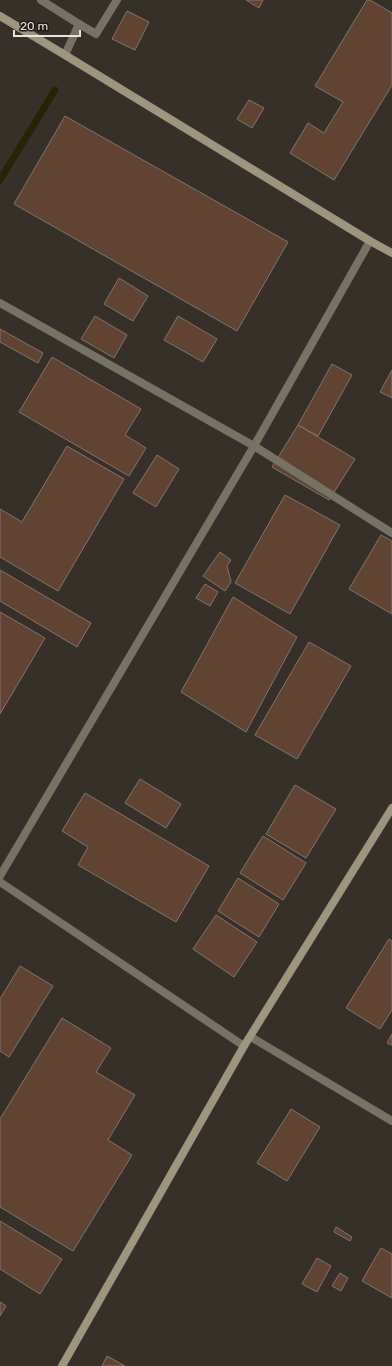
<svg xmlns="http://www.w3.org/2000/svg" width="392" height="1366" font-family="Rubik,sans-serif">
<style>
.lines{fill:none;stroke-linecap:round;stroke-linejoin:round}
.stream{stroke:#252403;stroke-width:7}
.building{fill:#604330;stroke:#80756e}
.lane{stroke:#777263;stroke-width:8}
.street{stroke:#777263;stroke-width:8}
.secondary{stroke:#9e957e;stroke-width:8}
</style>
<rect width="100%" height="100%" fill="#373029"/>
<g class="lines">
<path class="stream" d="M0 180 55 90"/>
</g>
<path class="building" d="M246 0H263L259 8Z
M367 0H370L392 13V85L334 180 290 153 308 123 324 133 343 102 315 86Z
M127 11 149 22 135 50 112 39Z
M249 100 264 108 252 128 237 119Z
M65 116 288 242 237 331 14 204Z
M119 278 148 296 133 321 104 304Z
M95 316 127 335 114 358 81 339Z
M178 316 217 339 203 362 164 340Z
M0 329 43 353 38 363 0 342Z
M52 357 141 409 125 435 146 448 129 476 19 412Z
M332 364 352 375 318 436 298 425Z
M392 370V398L380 392Z
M298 425 355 459 329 500 272 467Z
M67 446 124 479 58 591 0 557V509L22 522Z
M157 455 179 469 156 507 133 493Z
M285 495 340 525 290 614 235 583Z
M381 535 392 541V614L349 589Z
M220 552 231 560 227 566 231 582 225 591 203 576Z
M0 570 91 623 77 647 0 601Z
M205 584 218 592 210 606 196 598Z
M233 597 297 637 246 732 181 692Z
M0 612 45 638 0 714Z
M309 642 351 666 297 759 255 735Z
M140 779 181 804 166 828 125 803Z
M295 785 336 809 306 858 266 834Z
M85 793 209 866 176 922 78 865 88 847 62 831Z
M263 836 306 863 283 900 240 873Z
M238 878 279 904 259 937 218 911Z
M216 915 257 942 234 977 193 949Z
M389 939 392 941V1010L380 1029 346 1008Z
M20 966 53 986 9 1057 0 1051V999Z
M62 1018 111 1048 96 1072 135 1095 108 1140 132 1155 73 1251 0 1207V1119Z
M392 1034V1045L387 1043Z
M291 1109 320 1127 287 1181 257 1163Z
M0 1221 62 1259 40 1294 0 1269Z
M336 1227 352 1237 350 1241 334 1232Z
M381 1248 392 1254V1298L362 1281Z
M317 1258 331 1266 317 1292 302 1284Z
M340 1273 348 1278 341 1291 332 1286Z
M0 1302 6 1306 0 1316Z
M107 1356 125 1366H102Z"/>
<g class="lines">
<path class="lane" d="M79 24 96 34 117 0"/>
<path class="street" d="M41 0 79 24 65 55
M0 303 254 446 392 533
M0 876 254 446 370 241
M0 882 244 1046
M251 1037 392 1121"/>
<path class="secondary" d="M0 16 65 55 370 241 392 253
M62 1366 244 1046 392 808"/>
</g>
<path d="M14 30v6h66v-6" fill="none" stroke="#e8e4df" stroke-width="2"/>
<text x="20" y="30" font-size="12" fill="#e8e4df" stroke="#1c1915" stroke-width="3" paint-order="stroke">20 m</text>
</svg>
